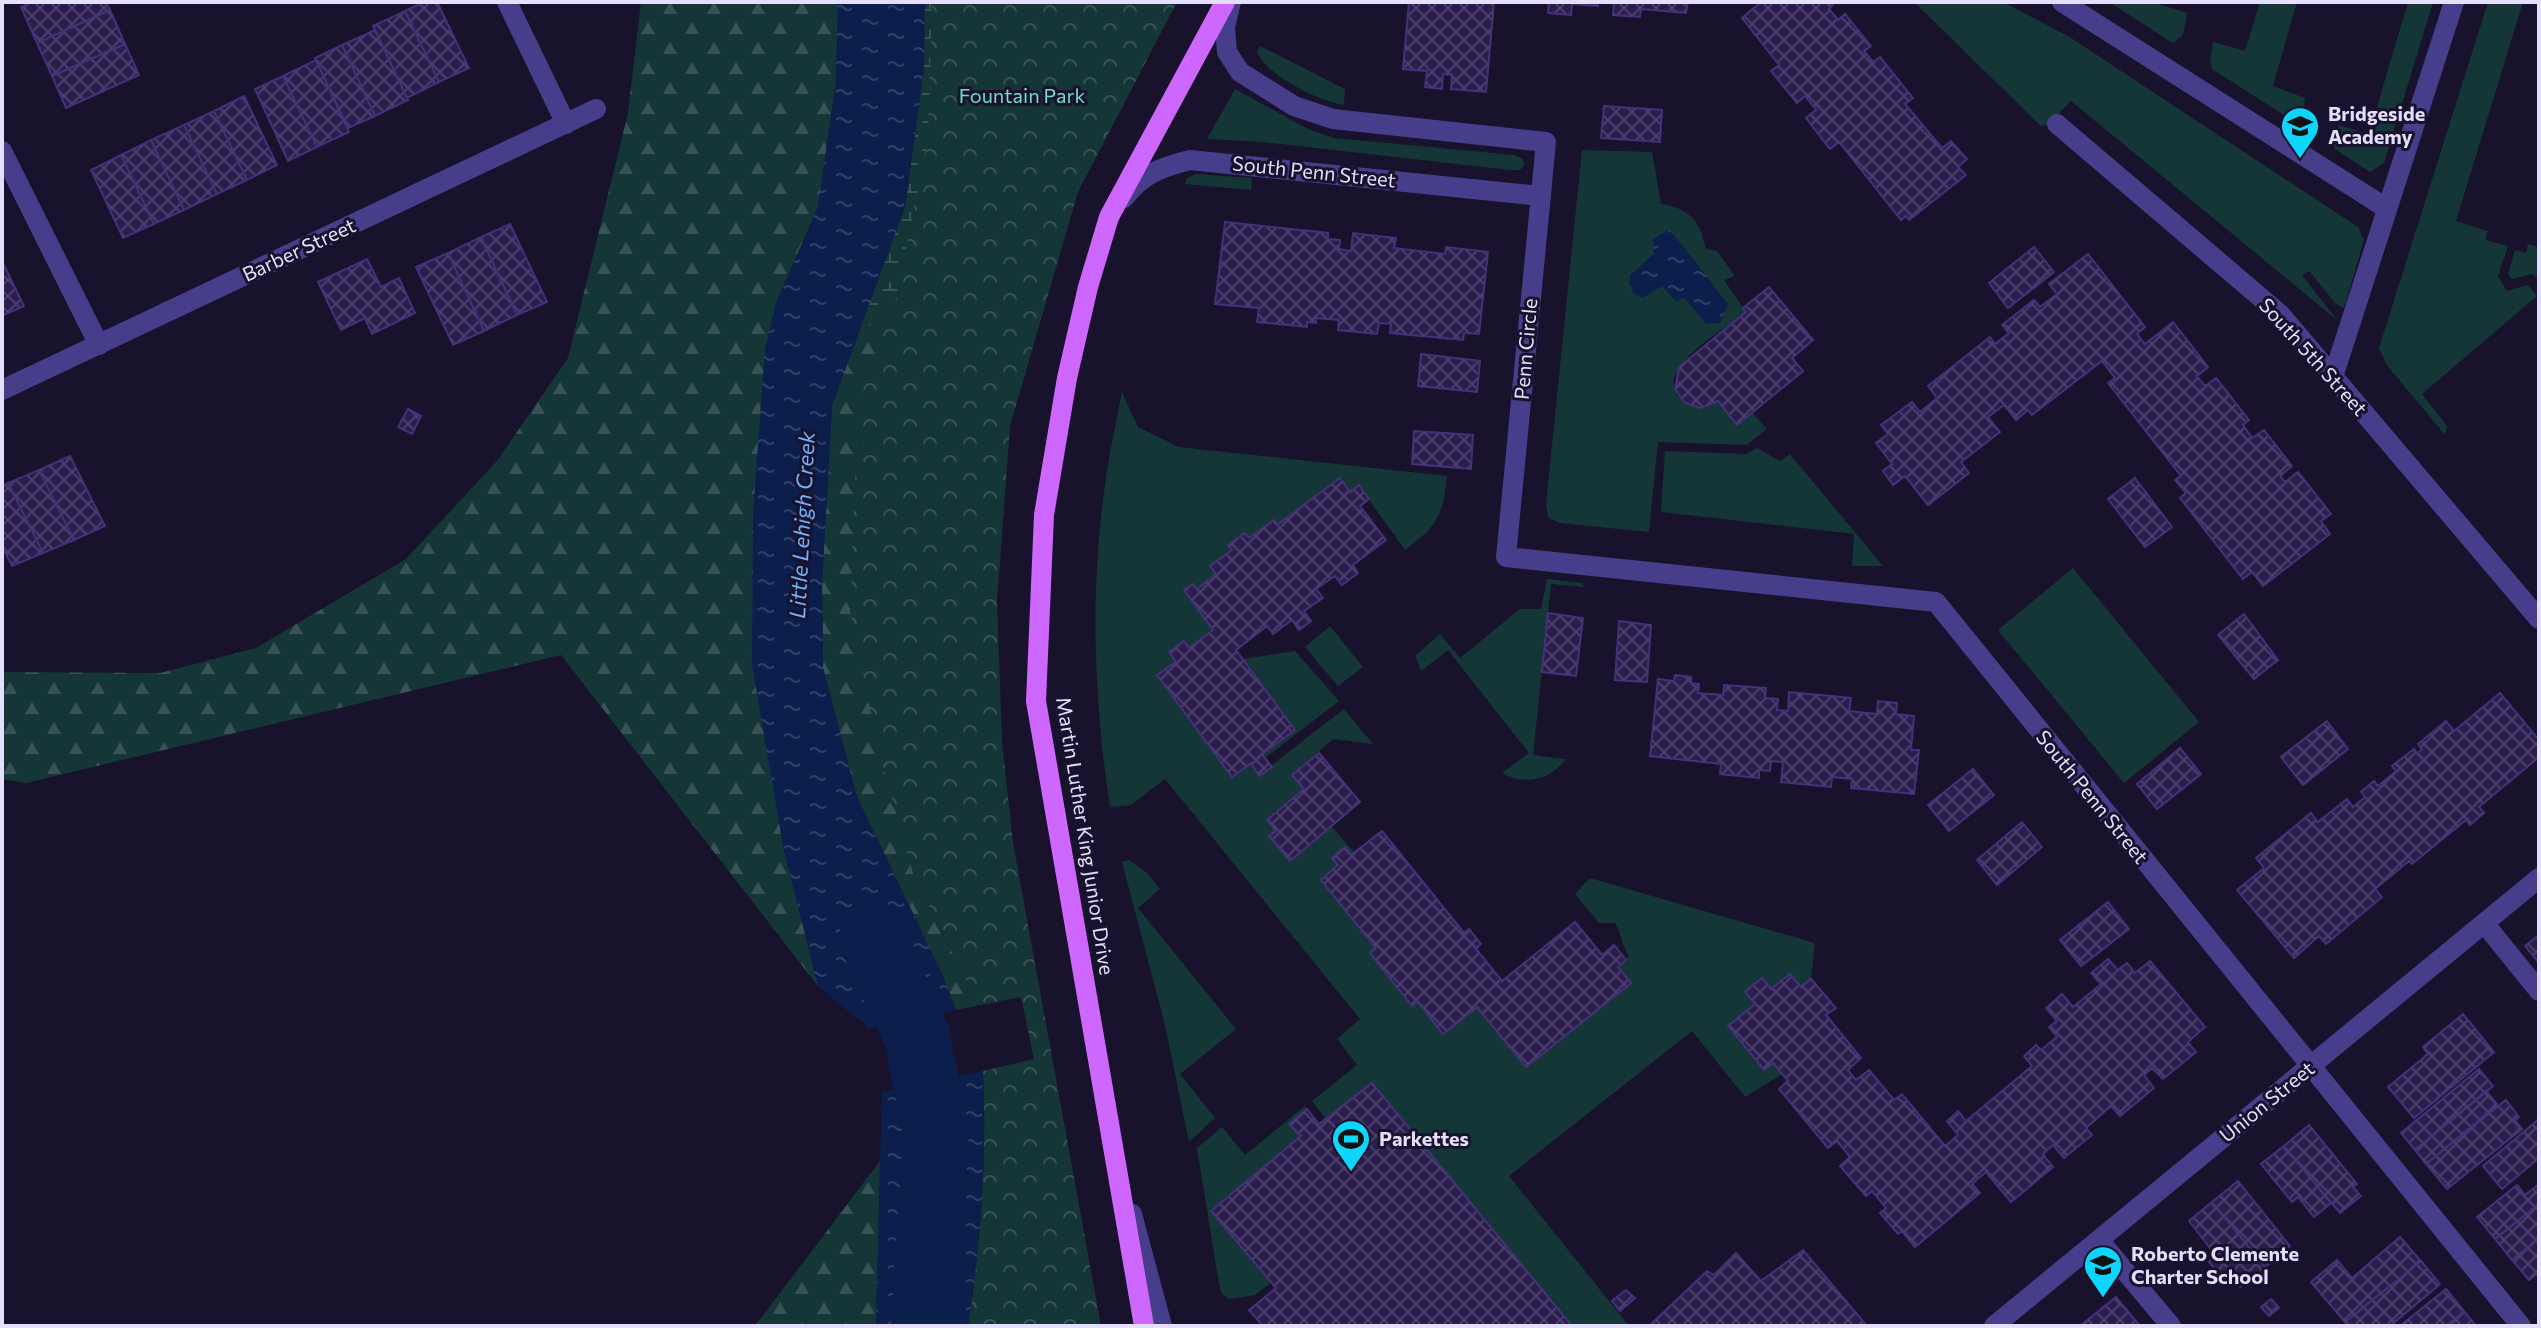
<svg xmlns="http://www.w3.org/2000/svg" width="2541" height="1328" font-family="Commissioner,sans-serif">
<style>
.green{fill:#153637}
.forest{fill:url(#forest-firs)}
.wetland{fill:url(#wetland-marsh)}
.park{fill:url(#park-crowns)}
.water{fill:url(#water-ripples)}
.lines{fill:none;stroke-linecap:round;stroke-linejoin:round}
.river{stroke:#0c1f4c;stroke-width:66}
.building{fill:url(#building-cross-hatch);stroke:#44317a;stroke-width:2}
.minor{stroke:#463e8b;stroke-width:20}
.major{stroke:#ce67fe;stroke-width:20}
.labels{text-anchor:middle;stroke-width:6;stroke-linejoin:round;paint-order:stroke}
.park-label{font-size:20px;fill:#69e1ca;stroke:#18122d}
.poi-label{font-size:20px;font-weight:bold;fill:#e4deff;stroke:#18122d;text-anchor:start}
.street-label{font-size:20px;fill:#e4deff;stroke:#18122d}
.water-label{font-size:22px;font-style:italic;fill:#6db2fe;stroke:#18122d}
</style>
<defs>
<pattern id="forest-firs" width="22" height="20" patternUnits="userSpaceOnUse" patternTransform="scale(2)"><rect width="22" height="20" fill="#153637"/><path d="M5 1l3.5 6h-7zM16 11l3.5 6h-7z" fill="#375355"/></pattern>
<pattern id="wetland-marsh" width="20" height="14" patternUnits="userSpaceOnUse" patternTransform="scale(2)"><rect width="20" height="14" fill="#153637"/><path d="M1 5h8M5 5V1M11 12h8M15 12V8" fill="none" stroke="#375355"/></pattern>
<pattern id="park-crowns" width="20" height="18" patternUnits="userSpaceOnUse" patternTransform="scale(2)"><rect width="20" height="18" fill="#153637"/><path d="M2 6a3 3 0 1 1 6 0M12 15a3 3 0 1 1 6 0" fill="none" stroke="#375355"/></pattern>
<pattern id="water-ripples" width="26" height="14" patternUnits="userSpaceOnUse" patternTransform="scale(2)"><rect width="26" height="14" fill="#0c1f4c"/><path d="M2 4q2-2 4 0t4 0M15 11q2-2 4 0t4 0" fill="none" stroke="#2f3f67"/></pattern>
<pattern id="building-cross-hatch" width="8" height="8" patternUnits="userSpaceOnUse" patternTransform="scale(2)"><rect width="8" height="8" fill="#2b1e4e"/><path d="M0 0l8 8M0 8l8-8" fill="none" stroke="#4a3e69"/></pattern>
</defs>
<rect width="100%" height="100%" fill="#18122d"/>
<path class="green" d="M1914 2H2003L2068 36 2358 227 2364 240 2344 308 2336 304 2309 271 2302 275 2337 320 2071 101 2048 125 2041 126Z
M2109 2H2152L2187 13 2183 35 2173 43 2168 40Z
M2260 2H2297L2273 86 2305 98 2302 117 2295 122 2212 69 2210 62 2213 42 2245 51Z
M2408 2H2433L2384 163 2370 172 2335 149 2331 136 2339 125 2369 134Z
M2488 2H2523L2456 221 2488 231 2485 240 2508 246 2498 276 2507 291 2528 285 2537 296 2422 394 2447 426 2445 435 2386 364 2379 348Z
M1260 46 1345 89 1344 105C1320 102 1265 75 1257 51Z
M1235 89 1308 129 1334 138 1514 155 1523 159 1524 165 1520 170H1510L1264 142 1207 139Z
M1582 150 1652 152 1661 204C1690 209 1700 220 1706 249L1717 251 1735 276 1724 280 1746 312C1725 329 1694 346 1679 368 1660 396 1695 415 1718 401L1737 425 1753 413 1767 429 1747 445 1658 442 1649 532 1559 523 1548 517 1546 504Z
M1196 174 1252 178 1251 190 1185 184 1187 178Z
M2528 244 2539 247V281L2533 274 2512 279 2508 274 2515 250 2526 253Z
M1122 392 1138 427 1179 447 1447 476C1443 517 1437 526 1405 550L1359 486 1350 492 1340 478 1277 525 1274 521 1249 538 1244 533 1229 544 1232 550 1211 566 1216 574 1197 589 1192 584 1184 590 1213 630 1189 648 1184 642 1169 652 1176 662 1157 676 1232 777 1251 763 1259 775 1344 709 1373 744 1333 739 1293 774 1304 789 1267 820 1276 831 1269 836 1290 861 1331 826 1355 853 1351 855 1345 848 1332 858 1338 865 1321 880 1376 948 1370 953 1411 1005 1417 1001 1443 1034 1477 1007 1526 1067 1631 983 1618 967 1629 956C1621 945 1622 934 1615 923H1599L1575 894 1590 878 1815 943 1811 979 1801 987 1790 974 1771 989 1762 978 1745 992C1765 1016 1762 1050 1782 1074L1745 1097 1692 1031 1509 1176 1629 1326H1572L1373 1083 1325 1118 1312 1101 1357 1065 1337 1039 1360 1019 1165 779 1131 805 1110 807C1095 709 1090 600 1103 501 1107 464 1115 428 1122 392Z
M1757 448 1780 461 1790 454 1883 566H1852L1854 534 1661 512 1665 451 1746 454Z
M2073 568 2199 722 2124 783 1998 630Z
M1547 579 1582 583 1584 587 1551 584 1533 755 1566 759C1550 780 1525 786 1502 773L1529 753 1448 650 1421 671 1415 656 1440 634 1460 658 1520 609H1541Z
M1330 626 1363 667 1338 686 1305 647Z
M1295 651 1339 701 1265 758 1262 754 1295 729 1243 659Z
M1129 860 1147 873 1160 889 1138 908 1236 1029 1180 1074 1215 1118 1189 1142 1165 1025 1122 862Z
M1305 1106 1307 1109 1290 1124 1301 1136 1211 1210 1271 1283 1255 1295 1229 1299 1222 1294 1219 1284 1197 1148 1222 1127 1245 1155Z"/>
<path class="forest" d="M641 2H838L836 81 818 207 776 303 783 846 818 986 561 655 26 783 2 779V672L160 673 256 648 406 559 497 461 568 358 628 113Z
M902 299 913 873 966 980 971 1007 956 1010 942 974 857 797 823 668 822 583 832 406 856 337Z
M880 1161 876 1326H755Z"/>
<path class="wetland" d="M925 2H970L902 299 856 337 905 207 924 67Z"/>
<path class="park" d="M932 2H1177L1078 192 1010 426 997 601 1002 743 1013 843 1101 1326H968C981 1240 987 1157 983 1071L1034 1059 1021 997 971 1007 966 980 913 873 880 755 850 611 858 404 896 298 928 139Z"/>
<path class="water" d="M838 2H925L924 67 905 207 832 406 822 583 823 668 857 797 942 974 956 1010 869 1028 818 986 783 846 752 665 753 512 765 349 776 303 818 207 836 81Z
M1668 230C1676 234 1717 291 1728 304L1720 323 1706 324 1684 297 1676 302 1662 286 1643 298 1634 294 1629 284 1630 275 1654 254 1653 239Z
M983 1071C987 1157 981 1240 968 1326H876L882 1092Z"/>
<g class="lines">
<path class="river" d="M872 938 917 1036 936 1131 924 1326"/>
</g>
<path class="building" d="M32 2H106L110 10 37 43 21 7Z
M424 2H437L469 68 439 82 405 11Z
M1409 2H1494L1486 92 1451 89 1452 75 1443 74 1442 89 1425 87 1427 71 1403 69Z
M1549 2H1598V6L1572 4 1571 15 1548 13Z
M1614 2H1688L1686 13 1641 9 1640 17 1613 15Z
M1761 2H1835L1829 9 1838 20 1845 14 1871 46 1864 51 1873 62 1880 57 1913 98 1905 104 1942 148 1951 141 1967 159 1958 167 1966 175 1909 220 1906 216 1901 220 1839 142 1830 149 1806 118 1816 110 1805 96 1797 103 1771 71 1779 65 1742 18Z
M110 10 125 44 52 76 37 43Z
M405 11 439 82 407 98 373 26Z
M375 30 408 100 375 116 342 45Z
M125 44 139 75 66 108 52 76Z
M342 45 375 116 348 128 315 58Z
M316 60 349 132 317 147 283 76Z
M283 76 317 147 288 161 255 89Z
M244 96 277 165 247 180 214 111Z
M1604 106 1662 110 1660 142 1601 138Z
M214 111 247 180 217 194 184 125Z
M184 125 217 194 184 210 151 140Z
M151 140 184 210 154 224 121 155Z
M121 155 154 224 123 238 91 170Z
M1225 222 1328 233V239L1340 240 1339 249 1351 251 1353 233 1396 238 1394 248 1445 254 1446 247 1488 252 1479 334 1464 333 1463 340 1390 333 1391 324 1379 323 1377 334 1338 330 1339 320 1316 318V323L1307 322V327L1257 322 1259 308 1215 304Z
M510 224 547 302 517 315 481 237Z
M481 237 517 315 484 331 448 253Z
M2034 247 2054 272 2008 308 1989 283Z
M448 253 484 331 453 345 416 267Z
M2088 254 2145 327 2137 334 2145 344 2173 322 2208 367 2197 376 2205 386 2216 378 2249 420 2243 425 2252 438 2264 430 2292 466 2280 476 2285 482 2298 472 2331 514 2321 521 2330 534 2263 586 2252 572 2243 579 2180 498 2186 493 2175 480 2181 476 2108 383 2115 378 2102 361 2032 415 2028 410 2016 420 2004 405 1988 417 2000 432 1961 462 1969 473 1928 505 1905 476 1893 485 1883 471 1892 464 1876 443 1888 434 1881 425 1912 402 1920 412 1937 398 1928 386 1990 337 1995 344 2009 333 2002 325 2034 300 2040 307 2057 294 2049 284Z
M367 259 381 287 399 278 415 313 372 334 365 318 341 330 318 282Z
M2 261 24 306 2 316Z
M1769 287 1813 340 1792 358 1803 371 1737 425 1718 401 1701 408 1685 403 1675 389 1679 367 1746 312 1743 308Z
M1421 354 1480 361 1477 392 1418 386Z
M408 409 421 416 412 434 398 427Z
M1414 431 1473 435 1471 469 1412 464Z
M70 456 105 526 74 540 39 470Z
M39 470 74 540 43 553 8 483Z
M1340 478 1350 492 1359 485 1369 499 1360 506 1386 540 1353 565 1358 573 1342 585 1335 576 1316 589 1323 598 1304 611 1311 621 1299 630 1292 620 1273 634 1267 626 1236 650 1295 730 1262 754 1272 767 1259 776 1251 763 1232 777 1157 675 1176 662 1169 652 1184 641 1189 648 1213 630 1184 590 1193 584 1197 589 1216 574 1210 566 1232 550 1228 545 1245 533 1249 538 1274 520 1277 525Z
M2135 478 2172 527 2145 547 2108 499Z
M8 483 43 553 12 566 2 546V486Z
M1548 613 1583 618 1576 676 1542 672Z
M2244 614 2278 660 2254 679 2218 635Z
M1619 621 1651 625 1647 682 1615 680Z
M1675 675 1691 677V683L1699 684 1698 693 1723 695 1724 685 1766 688 1765 698 1778 699 1777 710 1788 711 1789 692 1851 698 1849 711 1877 714 1878 701 1897 703 1896 714 1914 716 1911 750H1919L1914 794 1851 788 1852 779 1832 777 1831 787 1781 782 1783 762 1771 761 1770 771 1759 770V778L1720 774 1721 764 1650 756 1658 679 1674 681Z
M2500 693 2539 740V757L2479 807 2484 813 2470 825 2466 820 2412 864 2409 861 2375 889 2382 897 2326 944 2319 936 2294 958 2237 890 2264 868 2256 858 2311 813 2318 822 2347 799 2353 807 2365 797 2361 792 2374 781 2378 786 2396 771 2392 766 2414 749 2417 753 2422 750 2418 744 2446 721 2454 731Z
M2327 721 2348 749 2303 785 2281 757Z
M2180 748 2201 774 2157 809 2137 784Z
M1319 753 1360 802 1290 861 1269 836 1276 831 1267 820 1304 789 1292 775Z
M1973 769 1994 795 1949 831 1928 805Z
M2022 822 2042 847 1997 885 1977 860Z
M1382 831 1464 933 1469 929 1481 944 1476 949 1502 981 1575 922 1602 955 1614 945 1626 960 1618 967 1631 983 1526 1067 1477 1007 1443 1034 1417 1001 1412 1006 1370 953 1376 948 1321 880 1338 865 1332 858 1345 847 1351 855Z
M2108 902 2129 929 2081 966 2060 940Z
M2539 935V963L2525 946Z
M2108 959 2118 970 2127 963 2135 973 2150 961 2205 1027 2188 1042 2196 1052 2163 1079 2152 1068 2144 1075 2154 1088 2120 1116 2111 1106 2086 1128 2092 1135 2064 1158 2053 1145 2043 1154 2053 1167 2011 1202 1986 1172 1972 1184 1980 1193 1915 1247 1902 1231 1898 1234 1880 1213 1886 1208 1872 1191 1866 1196 1840 1166 1850 1157 1837 1141 1828 1148 1779 1089 1788 1081 1773 1063 1764 1070 1728 1026 1755 1004 1745 992 1762 978 1771 989 1790 974 1801 987 1811 979 1836 1008 1826 1015 1861 1058 1848 1070 1856 1080 1869 1070 1894 1100 1902 1094 1945 1146 1958 1135 1947 1121 1958 1111 1966 1121 2032 1066 2024 1056 2036 1045 2041 1050 2057 1037 2049 1027 2057 1021 2046 1008 2062 994 2073 1007 2101 984 2091 973Z
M2463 1014 2494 1052 2414 1118 2388 1087 2428 1054 2423 1047Z
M2479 1069 2493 1086 2415 1150 2401 1133Z
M1372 1083 1572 1326H1263L1249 1310 1276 1288 1211 1211 1301 1136 1289 1124 1307 1109 1319 1124Z
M2486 1091 2498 1105 2426 1164 2415 1150Z
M2506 1100 2519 1117 2515 1120 2522 1129 2447 1189 2426 1164Z
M2539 1119V1158L2502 1189 2483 1166Z
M2309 1125 2357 1184 2353 1187 2361 1196 2340 1213 2284 1146Z
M2284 1146 2331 1203 2314 1217 2298 1197 2292 1202 2261 1164Z
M2238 1181 2290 1246 2265 1267 2212 1202Z
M2539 1184V1204L2495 1239 2477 1217 2517 1185 2525 1195Z
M2212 1202 2265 1267 2240 1287 2234 1279 2227 1285 2209 1262 2216 1256 2189 1221Z
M2539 1204V1238L2512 1260 2495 1239Z
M2400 1237 2421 1261 2345 1322 2311 1282 2337 1260 2352 1278Z
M2539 1238V1272L2529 1280 2512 1260Z
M1803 1250 1867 1326H1649L1707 1271 1714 1275 1736 1253 1761 1281Z
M2421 1261 2440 1284 2390 1326H2348L2345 1322Z
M2446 1289 2464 1311 2446 1326H2400Z
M1626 1290 1635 1298 1620 1311 1612 1301Z
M2116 1297 2140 1326H2080Z
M2271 1299 2279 1308 2269 1316 2261 1307Z
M2464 1311 2476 1326H2446Z"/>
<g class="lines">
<path class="minor" d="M507 2 566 124
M1231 2 1225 27 1227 52 1240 72 1294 106 1333 119 1546 142 1506 557 1936 602 2521 1326
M2062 2 2386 208
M2057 124 2280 314 2539 619
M2 151 99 345
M1124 198C1142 174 1162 167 1190 160L1541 196
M2333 377 2454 2
M2 390 596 109
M2484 923 2539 991
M1132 1214 1162 1326
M2099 1240 2171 1326
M1994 1326 2539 878"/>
<path class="major" d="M1144 1326 1036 701 1044 515 1067 378 1088 287 1109 217 1225 2"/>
</g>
<defs>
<symbol id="school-pin" viewBox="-11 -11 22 30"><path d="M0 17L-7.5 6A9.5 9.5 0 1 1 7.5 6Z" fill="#0cd6fd" stroke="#18122d"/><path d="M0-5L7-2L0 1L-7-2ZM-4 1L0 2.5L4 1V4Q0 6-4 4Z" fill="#111"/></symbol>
<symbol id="stadium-pin" viewBox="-11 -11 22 30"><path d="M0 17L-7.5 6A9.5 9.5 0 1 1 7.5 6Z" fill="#0cd6fd" stroke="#18122d"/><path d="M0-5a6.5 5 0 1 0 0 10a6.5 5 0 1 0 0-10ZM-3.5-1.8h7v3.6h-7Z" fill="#111"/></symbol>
</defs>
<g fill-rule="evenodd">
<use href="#school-pin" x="2278" y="104" width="44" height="60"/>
<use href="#stadium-pin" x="1329" y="1117" width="44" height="60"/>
<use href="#school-pin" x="2081" y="1243" width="44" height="60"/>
</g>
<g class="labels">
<g class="park-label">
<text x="1022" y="103">Fountain Park</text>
</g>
<g class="poi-label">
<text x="2328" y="121">Bridgeside<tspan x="2328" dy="23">Academy</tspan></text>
<text x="1379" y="1146">Parkettes</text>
<text x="2131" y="1261">Roberto Clemente<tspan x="2131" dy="23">Charter School</tspan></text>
</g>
<g class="street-label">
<text transform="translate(1314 172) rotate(6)" y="7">South Penn Street</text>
<text transform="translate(299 250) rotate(-25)" y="7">Barber Street</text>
<text transform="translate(1526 349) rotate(-85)" y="7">Penn Circle</text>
<text transform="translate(2313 357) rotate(48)" y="7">South 5th Street</text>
<text transform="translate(2092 797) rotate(51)" y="7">South Penn Street</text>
<text transform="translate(1085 836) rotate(81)" y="7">Martin Luther King Junior Drive</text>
<text transform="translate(2267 1102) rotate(-39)" y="7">Union Street</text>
</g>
<g class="water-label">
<text transform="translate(802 525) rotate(-87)" y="8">Little Lehigh Creek</text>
</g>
</g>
<rect width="2541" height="1328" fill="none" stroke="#e4deff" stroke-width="8"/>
</svg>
